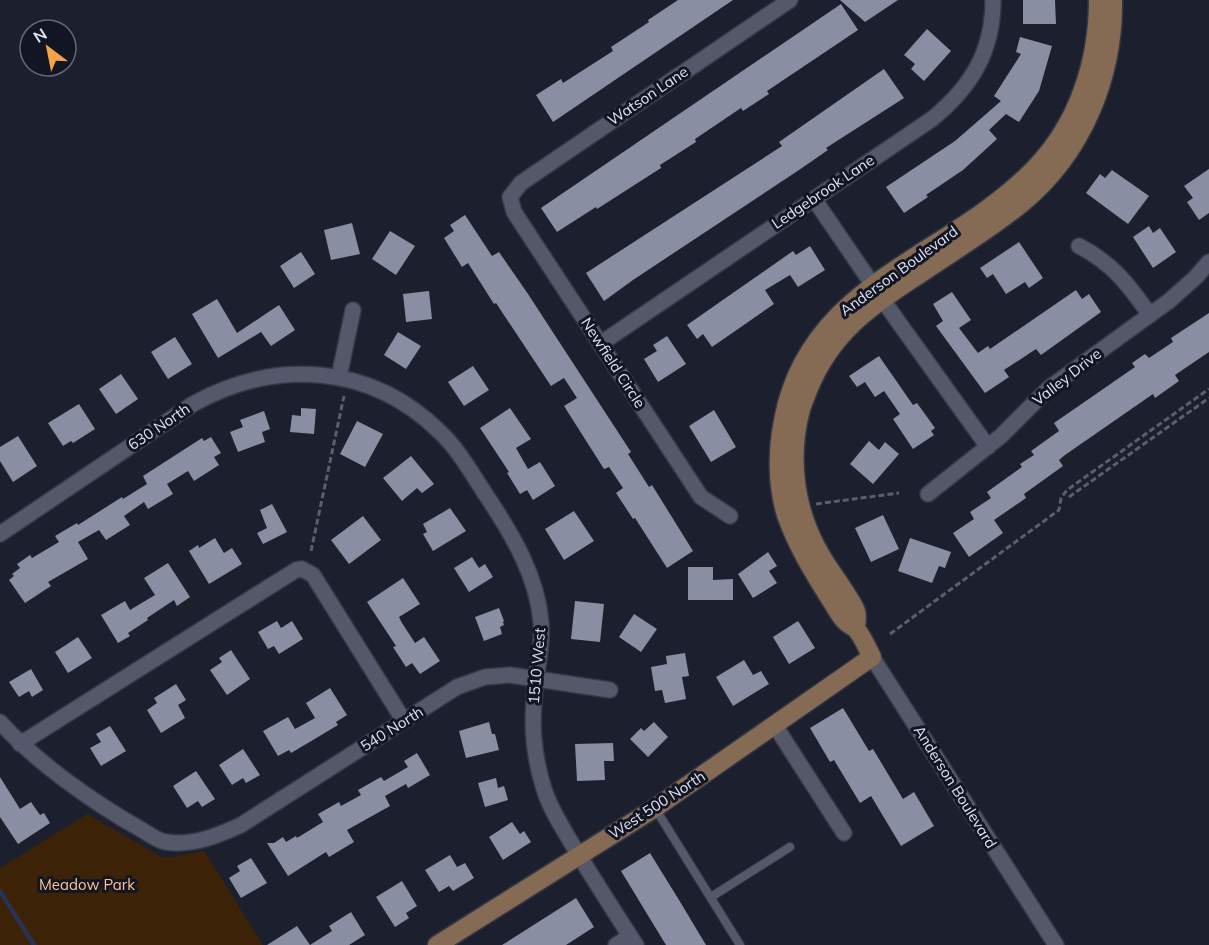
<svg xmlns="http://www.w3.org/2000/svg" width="1209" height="945" font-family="Mulish,sans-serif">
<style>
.green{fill:#3c2308}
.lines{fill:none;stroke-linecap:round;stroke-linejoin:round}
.stream{stroke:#2a3156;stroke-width:4.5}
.building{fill:#898ea2}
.lane-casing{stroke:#363845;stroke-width:10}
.street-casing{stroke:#363845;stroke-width:18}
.secondary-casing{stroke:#363845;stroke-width:21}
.path{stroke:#5b5f6d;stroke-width:3;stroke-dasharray:6 3;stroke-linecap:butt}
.lane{stroke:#54586a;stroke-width:8}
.street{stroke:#54586a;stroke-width:15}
.secondary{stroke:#856b53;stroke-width:18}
.labels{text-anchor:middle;stroke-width:6;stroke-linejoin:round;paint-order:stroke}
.street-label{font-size:15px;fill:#e1e4ef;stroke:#121524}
.park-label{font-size:15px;fill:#fec48d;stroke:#121524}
</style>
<rect width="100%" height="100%" fill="#1b1f2e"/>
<path class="green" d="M87 814 164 858 204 851 263 945H0V868Z"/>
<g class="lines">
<path class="stream" d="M0 891 34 945"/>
</g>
<path class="building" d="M678 0H733L553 122 536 95 561 79 563 83 613 51 611 47 649 22 648 20Z
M840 0H898L865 22Z
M1023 0H1055L1056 24H1023Z
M841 4 858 30 767 91 769 94 743 111 741 108 695 139 696 142 660 165 661 168 597 209 596 207 557 232 541 208Z
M927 29 951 51 924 81 911 69 915 64 904 55Z
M1020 37 1052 46 1039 91 1019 122 1006 114 989 130 997 139 963 170 926 195 928 197 904 213 886 187 955 141 1001 101 994 96 1021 54 1016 52Z
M884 69 904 98 826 148 828 150 799 170 633 280 604 301 586 273 782 146 779 142Z
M1209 169V213L1199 220 1187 202 1193 198 1184 186Z
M1112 170 1149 196 1128 224 1086 193 1100 174 1105 178Z
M465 215 492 256 499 252 528 294 631 452 628 454 649 487 652 485 693 551 667 568 635 518 633 519 616 493 623 488 609 467 604 469 564 406 577 398 564 378 551 386 496 303 494 304 468 263 462 267 444 238 454 231 450 225Z
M352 223 360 254 331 260 324 230Z
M1149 226 1153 233 1160 228 1176 252 1153 268 1133 237Z
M390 231 415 246 396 275 372 259Z
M1019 242 1043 278 1029 288 1025 282 1006 294 993 274 987 278 980 268Z
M810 246 825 270 798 287 790 275 765 290 774 304 712 347 703 334 697 339 687 325 793 251 796 255Z
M301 252 315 274 294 288 280 266Z
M1076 290 1082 299 1089 294 1101 312 1041 355 1036 349 1004 370 1009 377 985 393 936 326 943 321 933 304 952 292 971 320 959 328 978 353 988 346 990 349Z
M429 291 432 319 406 322 403 294Z
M217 299 237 333 279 305 295 330 271 346 261 332 218 358 192 314Z
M1209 313V352L1175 375 1179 381 1155 398 1153 394 1065 455 1059 460 1063 466 1024 494 1026 498 994 520 1003 533 969 557 953 533 974 519 970 512 991 498 987 492 1022 467 1020 464 1034 455 1031 451 1059 431 1054 423 1135 367 1132 363 1145 354 1149 358 1173 342 1171 338Z
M398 332 421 346 406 369 384 355Z
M667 336 686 364 658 382 644 359 657 351 653 345Z
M175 337 192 364 168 379 151 352Z
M879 356 913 405 917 403 935 428 931 431 934 435 913 449 893 419 900 414 884 391 875 397 865 382 857 387 849 376Z
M473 366 489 390 464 406 448 382Z
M121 374 138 399 116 414 99 389Z
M79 404 95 429 73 443 71 441 63 446 48 423Z
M301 408 316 409 314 434 290 432 292 415 301 416Z
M510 408 531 439 516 448 528 469 540 462 555 486 533 500 527 490 520 494 507 473 509 472 480 428Z
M714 410 736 447 711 462 689 426Z
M264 411 270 429 262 432 265 442 238 452 230 432 243 427 240 420Z
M357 421 383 434 365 467 340 454Z
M18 436 37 466 13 482 0 461V447Z
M211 437 221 453 214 457 219 465 194 481 188 471 167 484 173 494 148 509 144 502 124 516 130 525 106 540 99 530 78 542 88 559 48 582 51 586 25 603 9 580 14 576 12 574 20 568 17 564 30 555 32 558 59 542 55 536 77 523 78 525 122 497 123 499 147 484 143 476 202 438 204 441Z
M869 441 879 450 885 442 899 454 873 484 850 464Z
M411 456 434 484 422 493 417 488 402 501 383 478Z
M272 504 287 532 263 544 257 533 267 528 260 510Z
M450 508 466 531 433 551 423 534 427 532 423 524Z
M574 511 594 541 564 560 545 529Z
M883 515 899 549 871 562 855 528Z
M363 516 381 540 349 564 331 540Z
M215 538 224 553 232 548 242 564 209 584 189 551 198 545 199 548Z
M910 538 951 552 945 568 939 566 932 583 898 571Z
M768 552 777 566 769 571 777 583 753 598 738 574Z
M472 557 479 568 485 564 493 577 469 592 454 568Z
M168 563 190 597 177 606 174 600 147 618 148 620 128 633 130 636 118 643 101 615 125 601 130 610 155 595 144 578Z
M688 567H713V580L733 579V600H688Z
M403 578 420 604 399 617 402 623 415 643 424 637 440 661 420 674 412 663 406 667 393 647 396 646 367 602Z
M575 601 604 604 600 642 571 639Z
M499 608 504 621 503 622 504 625 500 627 502 634 484 641 475 617Z
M634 614 657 629 641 652 619 637Z
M277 621 281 628 292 621 303 639 279 654 274 646 268 649 258 632Z
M798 621 815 648 789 664 773 637Z
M78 637 92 658 68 673 55 652Z
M231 650 250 679 227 695 210 670 222 662 219 658Z
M685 653 689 676 682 677 686 699 665 703 662 690 655 691 651 667 667 664 666 656Z
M744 660 753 675 761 671 769 684 733 706 716 677Z
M31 669 43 690 32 697 29 691 19 697 9 682Z
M176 684 186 700 178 705 185 718 161 733 147 710 157 703 154 698Z
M330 688 347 715 336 722 338 725 313 740 291 753 289 750 278 756 263 731 288 717 295 729 315 718 306 703Z
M843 708 869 751 873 749 903 799 914 792 934 826 901 846 871 796 860 803 834 760 830 762 810 728Z
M489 722 492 734H495L499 750 466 758 459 731Z
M654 722 668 737 648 757 630 739 641 728 644 731Z
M110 726 126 751 101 766 90 748 101 742 96 734Z
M613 743 614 761H604L605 780 577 781 575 744Z
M243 749 260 775 246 783 243 778 232 785 219 765Z
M417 753 430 775 408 788 406 784 385 796 390 806 347 830 354 842 329 857 326 852 288 876 267 843H274L283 837 286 842 296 836 297 838 323 822 318 814 339 802 341 806 361 795 358 790 381 777 384 781 408 767 404 761Z
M196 771 215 799 202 807 198 801 187 808 173 786Z
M0 777 20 809 31 802 40 815 44 813 50 823 18 844 0 817Z
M496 778 498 788 504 786 508 800 485 807 478 783Z
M512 822 520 834 524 831 531 842 503 860 489 837Z
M650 853 679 900 706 945H666L655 927 621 871Z
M450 855 457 867 465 863 474 878 453 891 449 886 439 892 425 870Z
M251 858 267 883 241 898 229 878 240 871 237 866Z
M402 881 417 906 406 913 409 918 395 927 376 897Z
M576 898 594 927 566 945H502Z
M351 912 365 935 349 945H310L332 931 329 926Z
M297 926 310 945H267Z"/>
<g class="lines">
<defs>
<path id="lane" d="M655 808 740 945
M711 897 790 847"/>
<path id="street" d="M814 199 892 313 988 447
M1079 246C1112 263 1128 284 1150 315
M600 344 932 119C971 87 993 52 993 0
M339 377 353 310
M928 494 1001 436 1049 388 1169 301 1196 277 1209 262
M730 516 701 497 514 212 510 197 521 183 790 0
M0 534 193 404C276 358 371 364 440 432 460 451 473 476 488 498 513 536 537 576 541 622 543 642 538 662 536 681 531 720 532 751 544 789 550 809 564 830 575 849 595 881 615 913 636 945
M872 657 1056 945
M0 722C37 763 94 803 142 830 149 834 158 841 166 842 193 846 217 836 241 825L457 687 485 677 510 675 610 690
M774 724 844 833
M20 744 296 570 302 569 313 575 404 721
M616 945 630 936"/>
<path id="secondary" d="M856 629C856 624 858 616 856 611 851 598 830 571 822 557 796 514 788 463 800 413 802 405 806 396 809 388 832 333 869 307 917 276 952 252 989 230 1021 204 1082 154 1114 78 1113 0
M437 945 655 808 872 657C867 648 863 637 856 629 853 626 848 625 845 621 839 615 835 606 830 599 813 572 797 546 786 515 777 485 777 452 783 421 808 282 948 258 1034 169 1078 124 1098 62 1098 0"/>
</defs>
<use href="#lane" class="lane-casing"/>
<use href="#street" class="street-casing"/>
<use href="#secondary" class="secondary-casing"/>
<path class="path" d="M1069 497 1209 398
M816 504 899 493
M311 551 344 396
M890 634 1059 510 1061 498 1067 490 1209 389"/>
<use href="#lane" class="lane"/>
<use href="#street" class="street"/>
<use href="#secondary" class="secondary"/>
</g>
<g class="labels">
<g class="street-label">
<text transform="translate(648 96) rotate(-34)" y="5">Watson Lane</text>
<text transform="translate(823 192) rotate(-34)" y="5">Ledgebrook Lane</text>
<text transform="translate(899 271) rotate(-36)" y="5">Anderson Boulevard</text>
<text transform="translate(613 363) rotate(57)" y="5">Newfield Circle</text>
<text transform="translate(1067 377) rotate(-38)" y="5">Valley Drive</text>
<text transform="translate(159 427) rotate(-34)" y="5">630 North</text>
<text transform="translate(537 666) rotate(-85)" y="5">1510 West</text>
<text transform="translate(392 729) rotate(-32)" y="5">540 North</text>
<text transform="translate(955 787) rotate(58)" y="5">Anderson Boulevard</text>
<text transform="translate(657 805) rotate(-33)" y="5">West 500 North</text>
</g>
<g class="park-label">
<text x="87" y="890">Meadow Park</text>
</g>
</g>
<g transform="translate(48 48) rotate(328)"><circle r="28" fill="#121524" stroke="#656875" stroke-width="1.5"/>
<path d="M0-4.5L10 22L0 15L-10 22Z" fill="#f6a247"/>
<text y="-9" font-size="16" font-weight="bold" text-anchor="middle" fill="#e1e4ef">N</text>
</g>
</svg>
